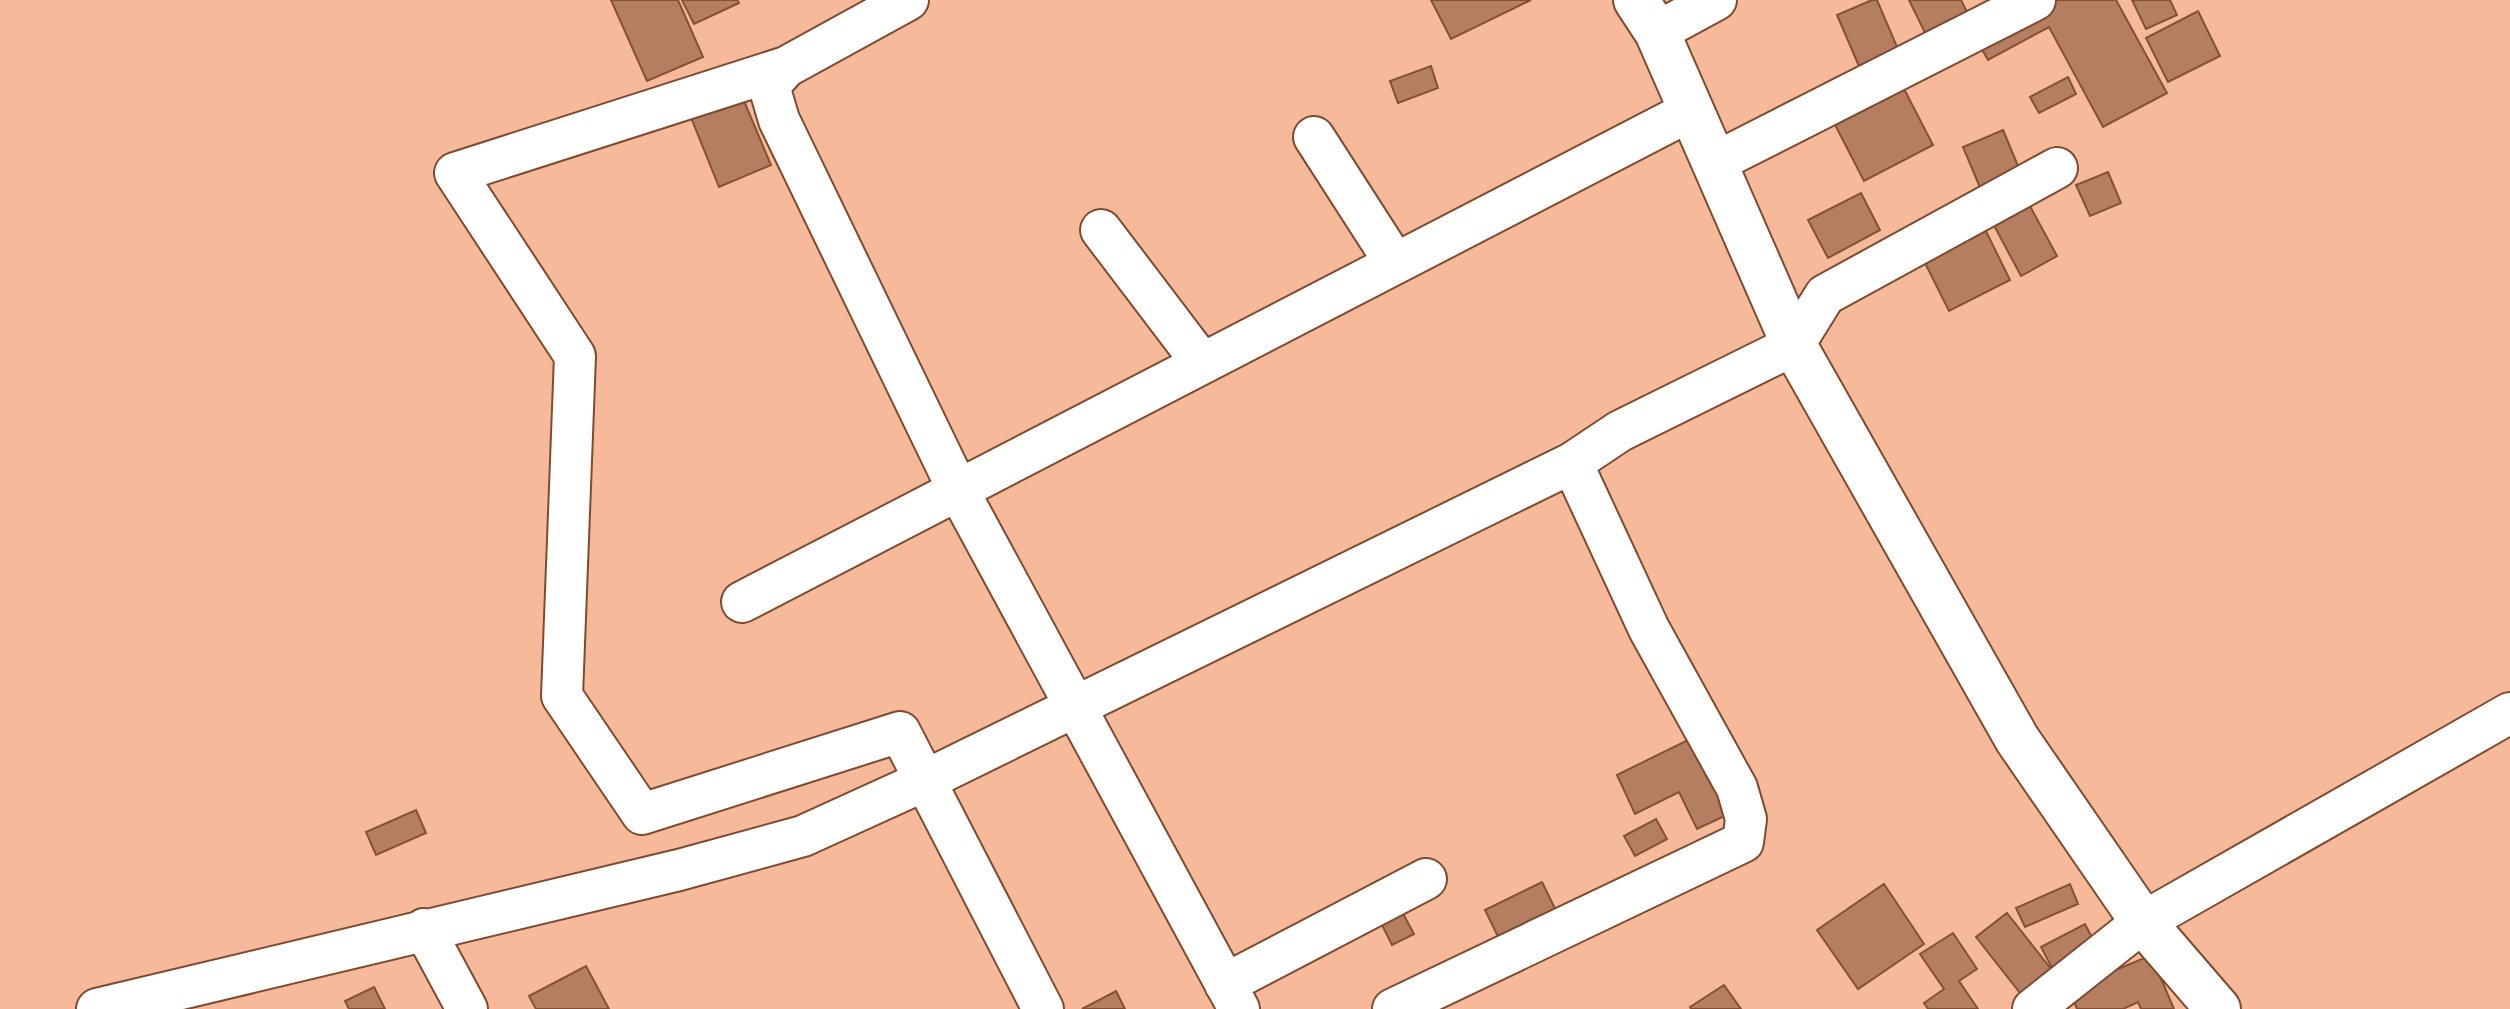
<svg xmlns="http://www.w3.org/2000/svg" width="2510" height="1009" font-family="'Archivo Narrow',sans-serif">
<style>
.building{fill:#b57e60;stroke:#845135;stroke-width:2}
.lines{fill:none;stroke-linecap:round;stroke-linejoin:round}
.minor-casing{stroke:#7e4b2f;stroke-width:44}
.tertiary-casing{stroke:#7e4b2f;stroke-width:48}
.minor{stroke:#fff;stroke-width:40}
.tertiary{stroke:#fff;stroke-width:44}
</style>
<rect width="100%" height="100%" fill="#f6ba9b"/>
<path class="building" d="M611 0H678L703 57 647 81Z
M682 0H737L739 3 694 24Z
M1431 0H1531L1451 39Z
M1872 0H1877L1903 61 1864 78 1837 15Z
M1909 0H1961L1972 22 1930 43Z
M2046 0H2116L2167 93 2103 127 2049 27 1988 60 1976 39Z
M2132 0H2170L2177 15 2146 29Z
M2198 11 2220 56 2168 82 2146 38Z
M1431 66 1438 88 1398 103 1390 81Z
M2068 77 2076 94 2039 113 2030 97Z
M1902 85 1933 145 1864 181 1833 121Z
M741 94 771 165 719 187 690 115Z
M2003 130 2021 173 1981 190 1963 147Z
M2108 172 2121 203 2090 216 2076 185Z
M1861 193 1880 230 1828 258 1808 220Z
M2025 197 2057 256 2021 276 1989 216Z
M1980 219 2010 280 1949 311 1918 249Z
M1692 738 1729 814 1697 829 1679 792 1635 814 1617 775Z
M416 810 426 833 376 855 366 832Z
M1656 819 1667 839 1635 856 1624 836Z
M1542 882 1562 923 1505 951 1485 910Z
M1884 884 1924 944 1858 989 1817 930Z
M2070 884 2078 904 2025 927 2016 908Z
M1400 908 1414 934 1392 945 1379 919Z
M2007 913 2055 974 2024 998 1976 937Z
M2085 924 2096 945 2052 968 2041 947Z
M1953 933 1977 969 1959 981 1978 1009H1928L1924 1003 1944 989 1920 954Z
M2151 955 2174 1009H2141L2138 1002 2123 1009H2077L2069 990Z
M586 966 609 1009H536L529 996Z
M1724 985 1741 1009H1691L1690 1007Z
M374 987 385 1009H349L345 1001Z
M1116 991 1125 1009H1082Z"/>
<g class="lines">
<defs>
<path id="minor" d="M908 0 786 67 769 86 779 120 958 490 1239 1009
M1657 32 1716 0
M786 67 455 173 575 356 562 696 642 814 900 732 1043 1009
M1314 137 1395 263
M1716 162 2035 0
M1101 230 1202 363
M742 602 1692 110
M424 929 467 1009
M1225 984 1426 879
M97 1009 679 870 803 836 926 780 1572 463 1620 431 1794 345 1825 295 2057 168
M1393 1009 1743 842 1746 819 1737 788 1649 629 1572 463
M2033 1009 2143 922 2510 713"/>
<path id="tertiary" d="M1636 0 1657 32 1794 345 2017 739 2143 922 2218 1009"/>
</defs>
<use href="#minor" class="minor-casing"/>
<use href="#tertiary" class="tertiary-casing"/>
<use href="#minor" class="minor"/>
<use href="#tertiary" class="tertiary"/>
</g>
</svg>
